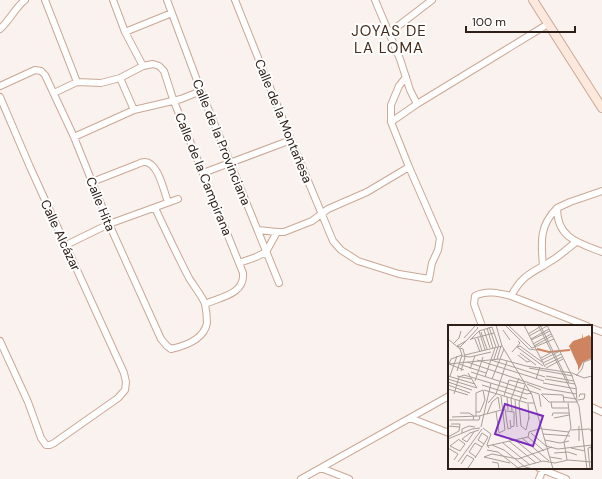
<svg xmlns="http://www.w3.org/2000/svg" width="602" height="479" font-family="'DM Sans',sans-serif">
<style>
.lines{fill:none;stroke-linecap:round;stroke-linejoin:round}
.street-casing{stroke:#cba795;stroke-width:8}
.secondary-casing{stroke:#cba795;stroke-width:10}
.street{stroke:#fff;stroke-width:6}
.secondary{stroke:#fce8dd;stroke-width:8}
.labels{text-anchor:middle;stroke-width:4;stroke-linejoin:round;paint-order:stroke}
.street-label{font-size:13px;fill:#2e2019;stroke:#fff}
.quarter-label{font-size:15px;letter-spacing:1px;fill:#462a1b;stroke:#fff}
.inset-river{fill:none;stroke:#ce845e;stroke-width:2}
.inset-road{fill:none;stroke:#a89e99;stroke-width:1}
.view{fill:#7b2cbf;fill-opacity:0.15;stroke:#7b2cbf;stroke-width:2}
.inset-edge{fill:none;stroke:#2e2019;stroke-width:2}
</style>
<rect width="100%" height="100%" fill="#f9f2ee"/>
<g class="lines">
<defs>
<path id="street" d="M45 0 77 82
M113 0 125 32 143 66
M167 0 201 91 279 283
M235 0 291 140 333 241 341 250 358 261 399 274 429 279 432 263 438 250 440 238 409 167 391 122V105L399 86 406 77
M375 0 400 59 410 90 417 104
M0 29C10 20 15 8 25 0
M125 32 172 13
M389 33 432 0
M120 78 134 110
M0 86 35 70 41 71 45 75 74 137 109 224 161 339 167 346 171 349C185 346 204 339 207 323 207 318 206 309 205 304 203 297 193 285 189 278 177 255 166 231 155 208
M54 93 77 82 101 83 120 78 143 66 153 64 159 66 164 71 173 99 243 273C245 294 221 297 205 304
M0 97 30 167 124 373 126 382 125 390 118 398 54 443 50 445H46L41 438 28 402 0 341
M391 122 417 104 548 24
M74 137 134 110 181 99 201 91
M203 173 291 140
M92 182 138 164C140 163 142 162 144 162 158 161 164 192 168 202
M602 191 570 202 557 208C557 238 578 243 602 252
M258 230 277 232H284L312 221 328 209 367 192 409 167
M66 245 109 224 178 199
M239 263 256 257 266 252 277 232
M543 266C541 242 539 226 557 208
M511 296 587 326
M482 326 474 304 475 296C487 290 499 293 511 296 523 274 531 274 551 261 560 256 568 248 576 242
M591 328 602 332
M591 407 602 412
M410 418 449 433
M321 468 349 479
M539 468 566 479
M301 479 449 396
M539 479 543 469"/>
<path id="secondary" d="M533 0 602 108"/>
</defs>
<use href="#street" class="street-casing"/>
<use href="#secondary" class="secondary-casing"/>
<use href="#street" class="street"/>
<use href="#secondary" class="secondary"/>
</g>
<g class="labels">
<g class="street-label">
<text transform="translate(284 121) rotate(68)" y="5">Calle de la Montañesa</text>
<text transform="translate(222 142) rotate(68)" y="5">Calle de la Provinciana</text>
<text transform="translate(204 174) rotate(68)" y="5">Calle de la Campirana</text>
<text transform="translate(101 204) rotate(68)" y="5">Calle Hita</text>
<text transform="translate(61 235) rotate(65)" y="5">Calle Alcázar</text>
</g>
<g class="quarter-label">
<text x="389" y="36">JOYAS DE<tspan x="389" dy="17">LA LOMA</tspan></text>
</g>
</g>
<g transform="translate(448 325)">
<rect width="144" height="144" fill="#f9f2ee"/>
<path d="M134 8 135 13 141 10 144 13V33L135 37 130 46V41L121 21 125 16 134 13Z" fill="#ce845e"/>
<path class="inset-river" d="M89 24 101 27 122 25"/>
<path class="inset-road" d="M48 0 54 21 84 70 105 144M57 0 81 24 89 25M60 0 84 23 106 14M76 0 97 42M90 0 131 81 139 144M92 0 121 58M99 0 124 51 128 62 129 77M41 2 48 22M39 3 45 23M36 5 42 23M55 5 62 15M31 6 37 25M33 7 39 24M80 9 95 0M81 11 99 1M16 13 27 1M30 13 34 26M0 14 12 24 14 30 9 46M23 14 46 8M27 14 32 27M83 14 101 4M22 15 31 6 44 2 51 22M83 15 102 6M18 16 9 21 12 22 18 16 30 3 29 2M5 19 11 13 13 6M85 19 103 9M86 21 104 11M12 23 15 24 17 32 13 46M64 27 72 18 70 16M72 28 88 40M17 30 54 21M70 30 79 37 82 36M14 31 22 32 43 27M93 33 104 27M46 34 50 22M49 34 53 21M29 35 96 56M43 35 97 52M94 35 112 26M19 37 99 64 129 69M94 37 72 21 69 22 95 41M95 38 113 29M0 39 52 34 78 41 124 48 136 53 144 51M1 39 3 34 14 30M1 39 16 45M11 39 38 48M97 40 114 32M81 43 125 51M98 43 115 34M22 44 27 31M23 47 91 69 93 82M20 48 29 63M0 51 27 59M2 51 9 31M9 51 23 54M98 51 126 56M128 51 134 44 136 37 144 34M37 52 47 23M0 54 29 63M44 54 56 24M88 54 92 42M97 54 127 59M61 55 77 59M27 56 35 32M0 57 24 65M95 58 129 64M79 59 93 65M0 60 22 68M34 60 79 74M77 60 71 78 73 101 78 105 81 92M0 64 20 70M36 65 79 78H86M6 69 11 52 16 50 79 69 84 68M93 69 101 77H129M94 69 115 70 116 77M56 71 61 55M50 72 52 84M59 72 60 85M115 72 128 74M67 75 69 102M130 75 136 74 137 69H132L131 72M103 77 104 83H120M40 78 48 69 59 36M80 79 81 94M48 86 51 108 57 105 53 71M58 86 66 87V101L63 102M64 86 63 74 71 53M12 88H21L26 91 25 95M39 89 44 77 50 72M28 91V68L35 65 37 75 32 87H28M104 91 105 88H121M4 92 31 91 57 84 60 104 63 103 62 95M106 93 121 90M0 95H31L32 91M3 99H12L11 106M0 101 12 102M33 102 43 58M35 103 43 109 39 120 41 123M94 104 121 107M123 105 142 104 144 108M26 107 19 117 14 114 22 108 31 105M14 108V104L21 101 27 102M83 108 98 121 110 124 144 120M95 109 122 111M0 112 11 106M80 112 96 126M80 112 81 107 94 103M74 113 101 136M0 114 24 104 32 103M10 114 17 119 12 126 2 121 10 115M67 115 93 136M97 115 112 118 121 116M61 116 88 138M131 116V101M55 118 82 140M44 120 56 125 77 142 85 144M39 121 80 112M143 121 144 134M0 123 10 129 6 135M123 123 137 126M39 125 50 127 69 142M106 128 120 127 129 130M28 132 21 127 27 118 34 122M36 132 44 129 70 134 104 122M36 132 62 138M102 132 114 134M27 133 36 119 40 112 34 108 30 115 36 119M119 135 116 117 123 103 120 78M120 135 144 137M10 137 34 104M44 137 50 138 51 144M13 139 19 130 26 134 20 143M65 144 95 136 107 138 120 135M142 144 140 123 144 122"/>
<path class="view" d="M57 79 95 91 85 121 47 109Z"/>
<rect width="144" height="144" class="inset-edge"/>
</g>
<path d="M466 26v6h109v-6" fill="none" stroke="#2e2019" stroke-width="2"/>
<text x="472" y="26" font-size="12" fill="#2e2019" stroke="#ffffff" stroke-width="3" paint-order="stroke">100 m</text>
</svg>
